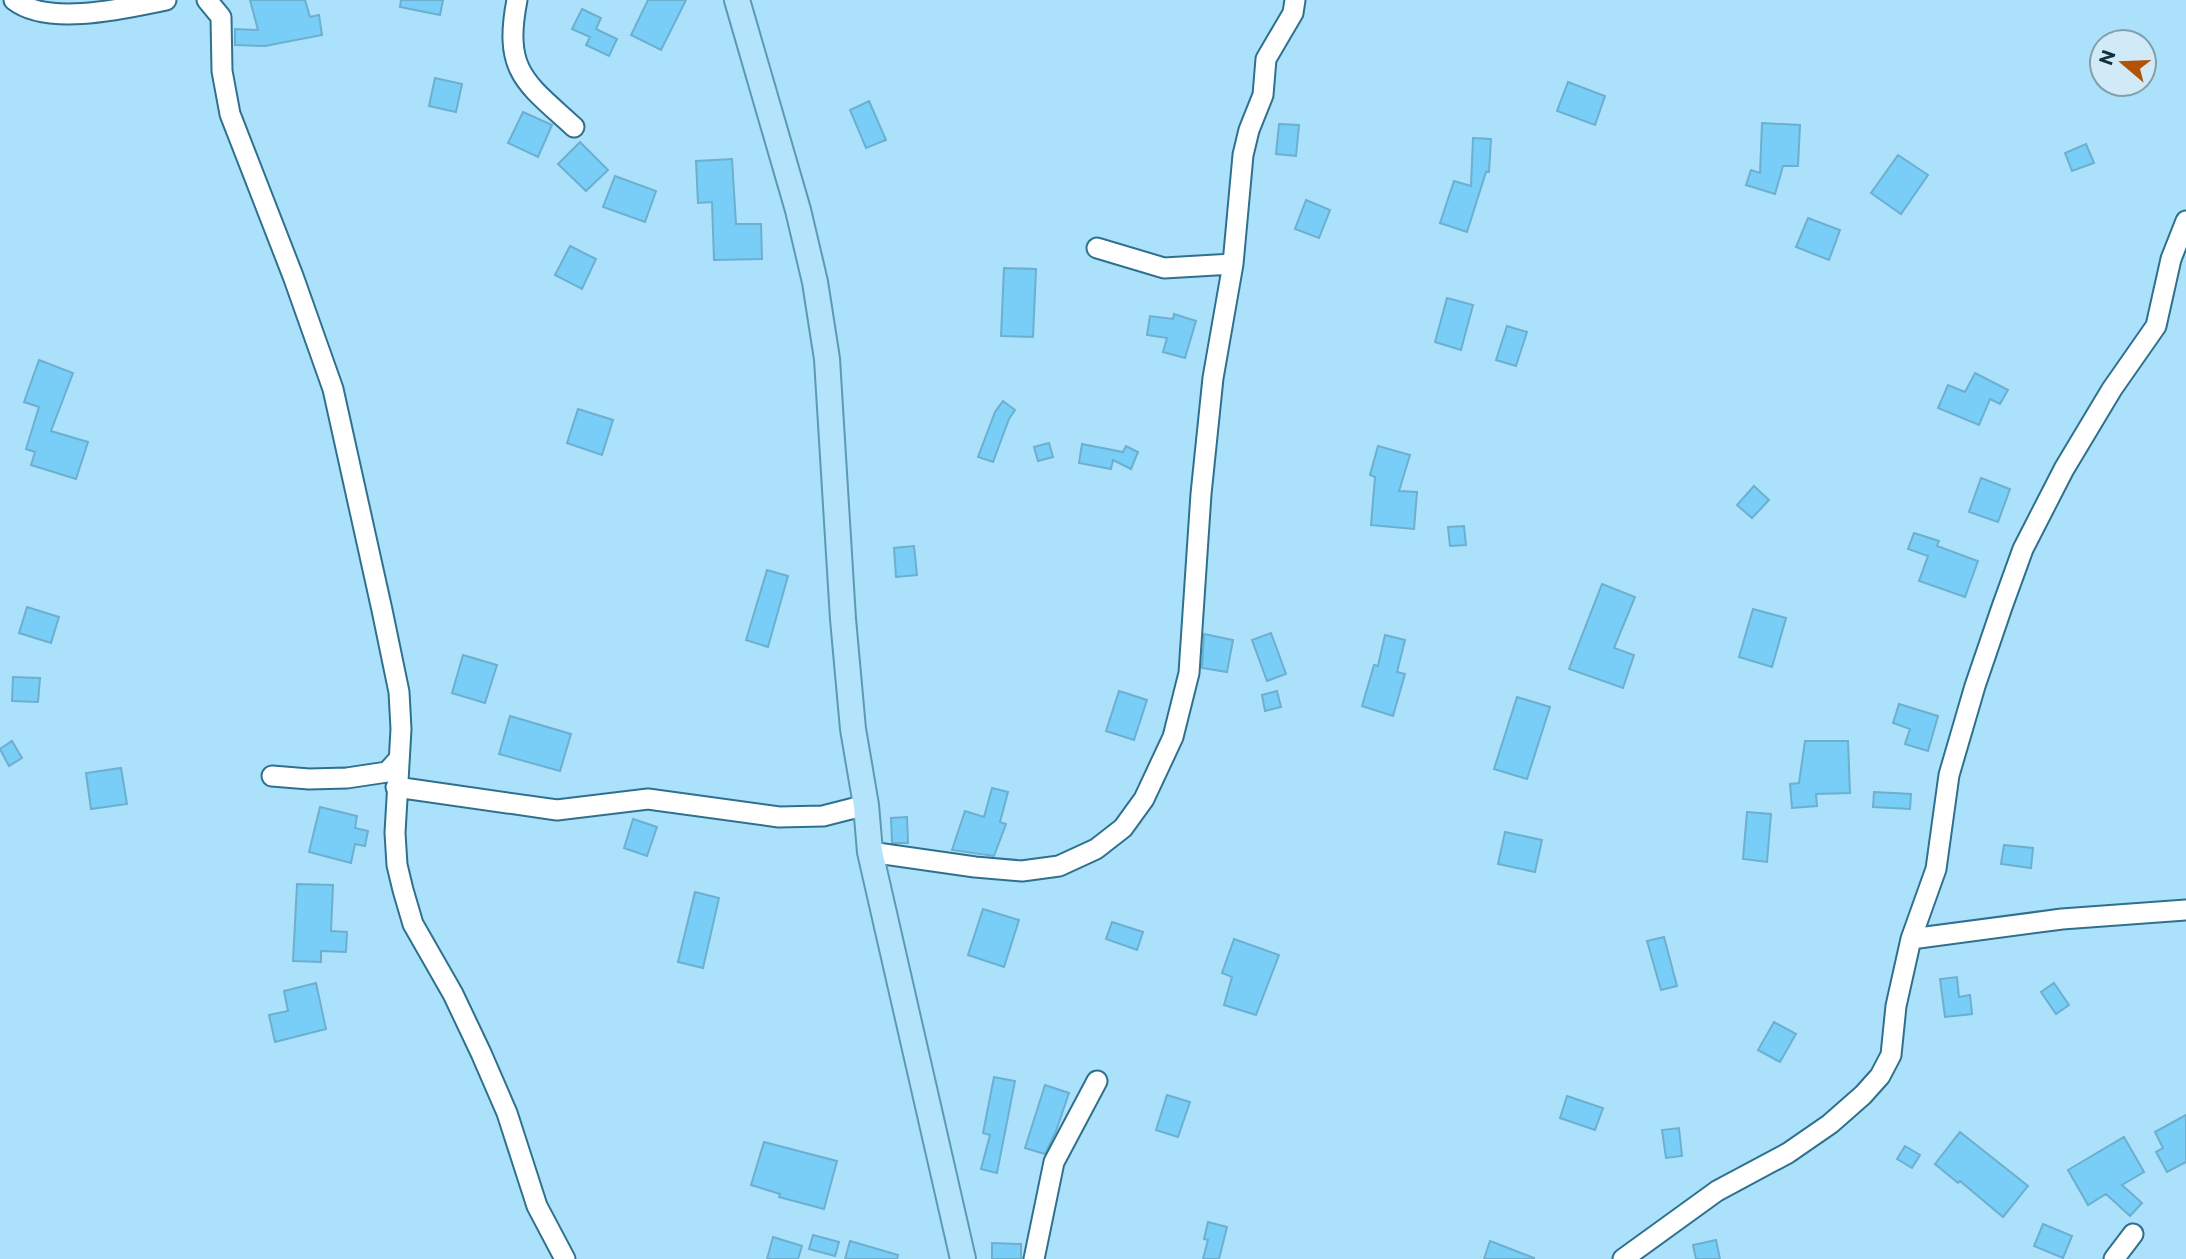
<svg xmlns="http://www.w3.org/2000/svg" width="2186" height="1259" font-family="Commissioner,sans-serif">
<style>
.building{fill:#78cef7;stroke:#6dafcf;stroke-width:2}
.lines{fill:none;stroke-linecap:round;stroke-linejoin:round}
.minor-casing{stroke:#2e718f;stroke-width:23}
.major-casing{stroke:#5b99b7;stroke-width:28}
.minor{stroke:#fff;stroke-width:19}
.major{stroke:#b4e4fb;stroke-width:24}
</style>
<rect width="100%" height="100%" fill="#ace1fb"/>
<path class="building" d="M250 0H305L310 17 319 15 322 35 265 46 235 45V29L258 30Z
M401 0H443L440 15 400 7Z
M648 0H686L661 50 631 35Z
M582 9 601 18 596 29 617 39 609 56 586 45 590 37 572 29Z
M435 78 462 84 456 112 429 106Z
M1568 82 1605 96 1595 125 1557 111Z
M869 101 886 140 866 148 850 110Z
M523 112 552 125 538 157 508 143Z
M1762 123 1800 125 1798 166H1783L1775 194 1746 185 1751 170 1760 173Z
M1279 124 1299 125 1296 156 1276 154Z
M1473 138 1491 139 1489 172H1486L1467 232 1440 223 1454 181 1471 186Z
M580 142 608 170 586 191 558 164Z
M2086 144 2094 163 2072 171 2065 153Z
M1898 155 1928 175 1901 214 1871 193Z
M732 159 736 224H761L762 259 714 260 712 202 698 203 696 161Z
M615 176 656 191 645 222 603 207Z
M1306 200 1330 210 1319 238 1295 229Z
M1808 218 1840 230 1829 260 1796 247Z
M570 246 596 259 582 289 555 275Z
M1004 268 1036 269 1033 337 1001 336Z
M1447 298 1473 305 1461 350 1435 342Z
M1174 314 1196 321 1185 358 1163 352 1167 338 1147 335 1150 316 1173 319Z
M1507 326 1527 332 1516 366 1496 360Z
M39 360 73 373 51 431 88 442 76 479 31 465 35 452 26 449 39 407 24 402Z
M1975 373 2008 390 2000 404 1990 399 1979 425 1938 408 1948 385 1965 392Z
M1003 401 1015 410 1009 419 993 462 978 457 995 412Z
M578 409 613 420 602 455 567 443Z
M1049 443 1053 457 1038 461 1034 447Z
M1082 444 1123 452 1126 446 1138 452 1131 469 1113 460 1111 469 1079 463Z
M1378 446 1410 455 1399 491 1417 492 1414 529 1371 525 1375 477 1370 475Z
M1981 478 2010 489 1998 522 1969 512Z
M1754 486 1769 500 1752 518 1737 505Z
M1464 526 1466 545 1450 546 1448 527Z
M1914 533 1939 541 1937 546 1978 561 1965 597 1919 581 1928 556 1908 549Z
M914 546 917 575 896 577 894 548Z
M767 570 788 576 768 647 746 640Z
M1602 584 1635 597 1614 648 1634 655 1623 688 1569 669Z
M27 607 59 617 51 643 19 633Z
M1753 609 1786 618 1772 667 1739 657Z
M1271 633 1286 674 1267 681 1252 640Z
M1204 634 1233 640 1227 672 1202 668Z
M1385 635 1405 640 1397 672 1405 674 1393 716 1362 706 1374 665 1378 666Z
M463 655 497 665 485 703 452 693Z
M13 677 40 678 38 702 12 701Z
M1119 691 1147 700 1134 740 1106 731Z
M1277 691 1281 707 1265 711 1262 695Z
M1517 697 1550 707 1527 779 1494 769Z
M1899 704 1938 716 1928 751 1905 744 1910 729 1893 723Z
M510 716 571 734 560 771 499 754Z
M12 741 22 758 9 766 0 749Z
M1805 741H1848L1850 793 1816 794 1817 806 1792 808 1790 784 1799 783Z
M121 768 127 804 91 809 86 773Z
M992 788 1008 792 1000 822 1006 824 994 856 952 850 965 811 984 817Z
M1874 792 1911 794 1910 809 1873 807Z
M320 807 357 816 355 828 368 831 365 846 355 844 351 863 309 852Z
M1747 812 1771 814 1767 862 1743 859Z
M907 817 908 843H892L891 818Z
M633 819 657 827 647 856 624 848Z
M1505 832 1542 840 1535 872 1498 864Z
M2004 845 2033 848 2031 868 2001 864Z
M297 884 333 885 331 931 347 932 346 952 321 951V962L293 961Z
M695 892 719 898 703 968 678 962Z
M983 909 1019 920 1004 967 968 955Z
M1112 922 1143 932 1137 950 1106 939Z
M1664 937 1677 986 1661 990 1647 941Z
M1234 939 1279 955 1256 1015 1224 1005 1232 977 1222 973Z
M1957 977 1959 997 1970 995 1972 1014 1945 1017 1940 979Z
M316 983 326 1029 275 1042 269 1015 288 1011 284 991Z
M2054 983 2069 1005 2056 1014 2041 992Z
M1774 1022 1796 1034 1780 1062 1758 1050Z
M994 1077 1015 1081 997 1173 981 1169 990 1135 983 1133Z
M1045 1085 1069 1093 1056 1131 1045 1154 1025 1148Z
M1167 1095 1190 1102 1178 1137 1156 1130Z
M1567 1096 1603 1108 1595 1130 1560 1118Z
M2186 1115V1162L2167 1172 2156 1152 2163 1148 2155 1132Z
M1679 1128 1682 1156 1666 1158 1662 1130Z
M1960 1132 2028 1186 2003 1217 1960 1181 1958 1183 1935 1164Z
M2124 1137 2144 1172 2122 1185 2142 1203 2130 1216 2106 1194 2088 1205 2068 1170Z
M764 1142 837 1161 824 1209 779 1197 780 1194 751 1185Z
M1905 1146 1920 1155 1912 1168 1897 1159Z
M1208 1222 1227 1227 1219 1259H1203L1208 1240 1204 1239Z
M2043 1224 2072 1236 2063 1258 2034 1246Z
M813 1235 839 1242 835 1256 809 1249Z
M773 1237 802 1246 798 1259H767Z
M1716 1240 1720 1259H1696L1693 1245Z
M850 1241 898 1255 897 1259H845Z
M1490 1241 1534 1258V1259H1484Z
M992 1243 1021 1244V1259H992Z"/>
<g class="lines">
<defs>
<path id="minor" d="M14 0C48 27 127 8 166 0
M207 0 221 17 222 71 230 114 293 276 333 389 382 610 399 692 401 729 395 833 397 865 403 890 413 924 453 994 481 1053 507 1113 537 1206 565 1259
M517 0C503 72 526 83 574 127
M1097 248 1164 268 1233 264
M272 776 309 779 347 778 387 772 398 760
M396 787 557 810 648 799 779 817 823 816 866 805
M870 852 975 867 1022 871 1059 866 1096 849 1123 828 1144 799 1173 737 1189 673 1201 494 1213 378 1233 264 1243 155 1249 130 1263 95 1266 59 1293 13 1295 0
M1911 939 2062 919 2186 910
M1034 1259 1054 1162 1097 1081
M1623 1259 1717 1191 1788 1153 1830 1124 1863 1095 1880 1076 1891 1055 1896 1006 1911 939 1936 869 1949 775 1975 686 2002 607 2023 549 2064 469 2112 389 2156 326 2171 259 2186 221
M2114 1259 2133 1234"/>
<path id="major" d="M737 0 798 210 815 282 827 359 843 619 853 729 866 805 870 852 963 1259"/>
</defs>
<use href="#minor" class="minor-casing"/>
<use href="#major" class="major-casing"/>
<use href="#minor" class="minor"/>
<use href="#major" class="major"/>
</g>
<g transform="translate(2123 63) rotate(289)"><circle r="33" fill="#d0eaf7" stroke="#849fac" stroke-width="2"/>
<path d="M0-5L12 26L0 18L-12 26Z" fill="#b25305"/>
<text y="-10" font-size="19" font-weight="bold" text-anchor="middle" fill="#132f3c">N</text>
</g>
</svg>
